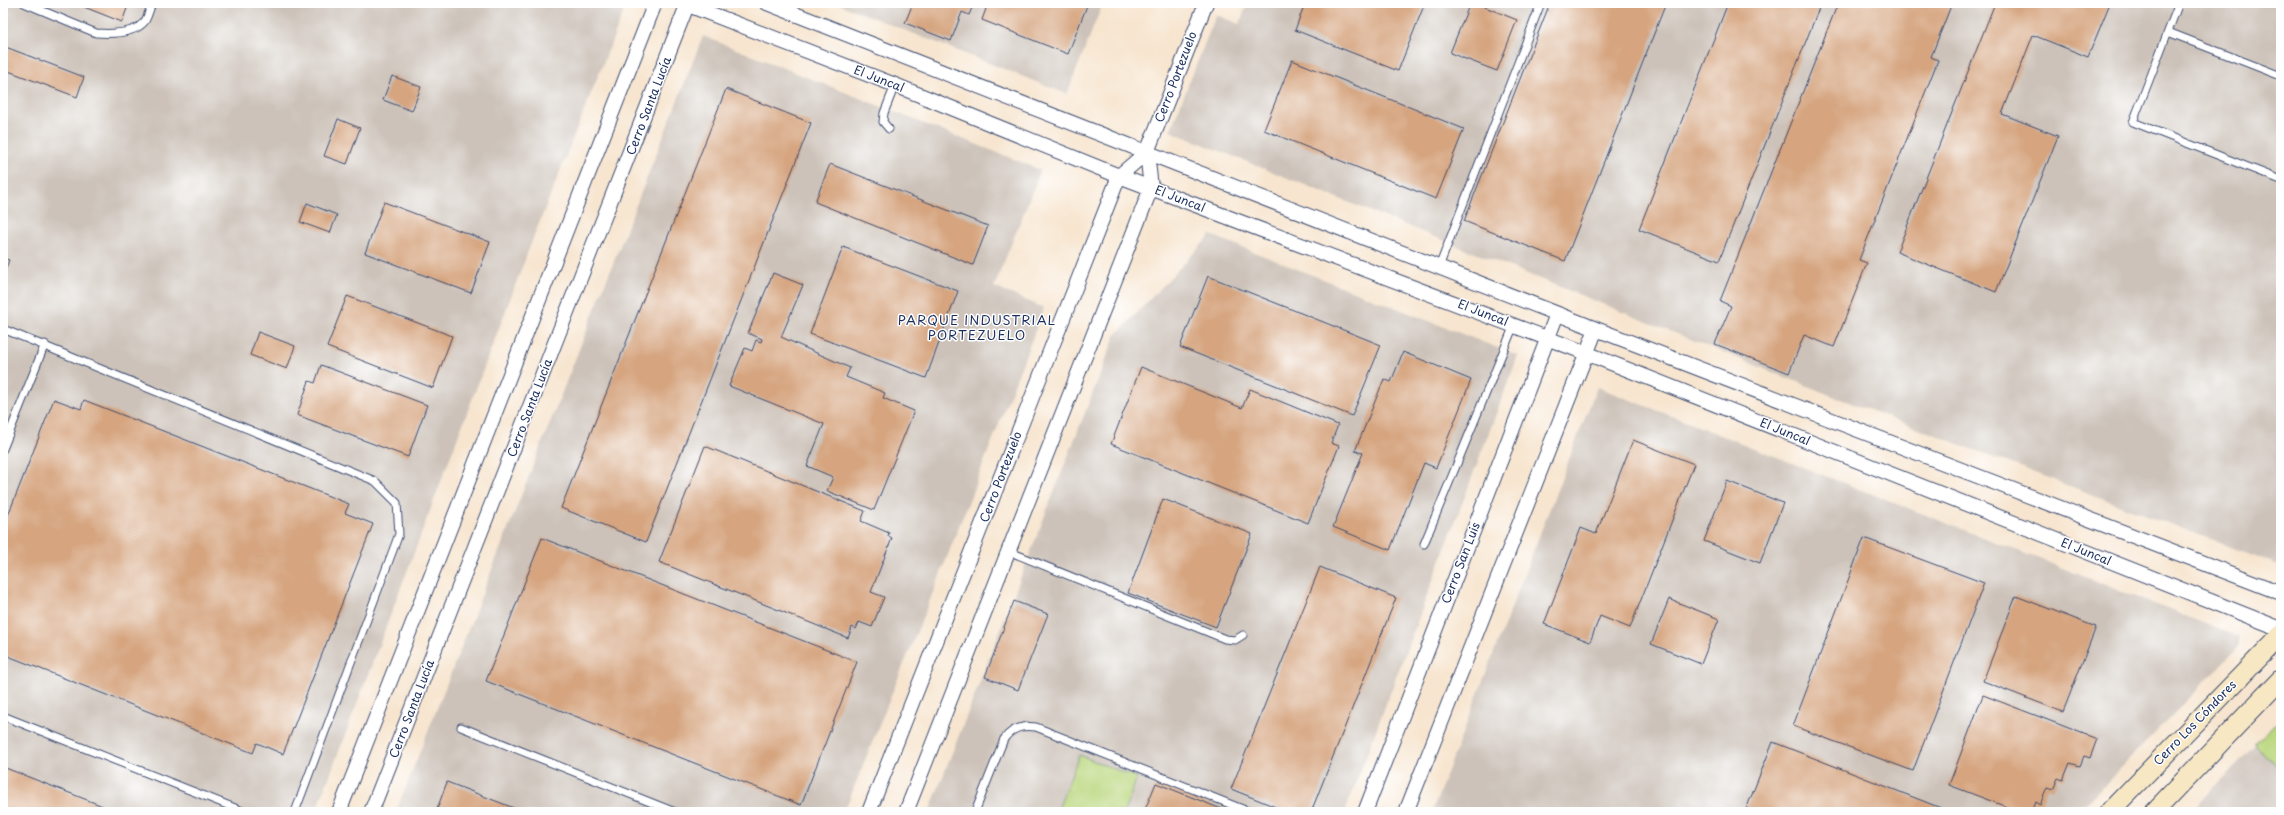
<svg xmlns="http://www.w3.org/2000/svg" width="2284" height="815" font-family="'Playpen Sans',sans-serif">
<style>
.industrial{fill:#ccc2b9}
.green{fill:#bad77e;stroke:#6a836e}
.building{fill:#d6a580}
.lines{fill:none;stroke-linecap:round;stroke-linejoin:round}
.lane-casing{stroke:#3c4a6f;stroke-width:9}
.street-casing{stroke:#3c4a6f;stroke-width:16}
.secondary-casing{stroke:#3c4a6f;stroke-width:21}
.lane{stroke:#fff;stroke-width:7}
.street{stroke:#fff;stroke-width:14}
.secondary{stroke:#f7e8c3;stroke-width:19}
.labels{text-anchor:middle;stroke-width:3;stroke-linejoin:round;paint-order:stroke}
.street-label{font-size:12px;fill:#1b2f5e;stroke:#fff}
.neighbourhood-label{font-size:13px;letter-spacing:1px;fill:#1b2f5e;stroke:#fff}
</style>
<rect width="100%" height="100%" fill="#fff"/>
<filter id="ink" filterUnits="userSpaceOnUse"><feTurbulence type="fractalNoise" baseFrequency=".025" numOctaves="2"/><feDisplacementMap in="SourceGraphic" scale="8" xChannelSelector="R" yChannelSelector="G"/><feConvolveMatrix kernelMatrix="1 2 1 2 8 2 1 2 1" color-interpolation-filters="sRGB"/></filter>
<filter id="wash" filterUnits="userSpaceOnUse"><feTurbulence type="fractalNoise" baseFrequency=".012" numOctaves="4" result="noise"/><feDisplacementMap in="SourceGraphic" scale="16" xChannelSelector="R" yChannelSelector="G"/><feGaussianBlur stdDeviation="0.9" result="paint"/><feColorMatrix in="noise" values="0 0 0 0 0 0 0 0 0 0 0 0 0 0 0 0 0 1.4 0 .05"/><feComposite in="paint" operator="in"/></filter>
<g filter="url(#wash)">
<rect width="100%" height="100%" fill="#f7e5cf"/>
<path class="industrial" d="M3 3H604L624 11 532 241 316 812H3Z
M836 3H1103L1067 94Z
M1248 3H2281V566L1830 395 1170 131 1216 15 1239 24Z
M703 36 1041 170 994 287 1044 308 942 570 844 812H396Z
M1211 235 1518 356 1345 812H929L1115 336Z
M1597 387 2239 637V647L2078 812H1432Z
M2255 745 2281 770V812H2191Z"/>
<path class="green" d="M2281 718V770L2255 745Z
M1079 755 1137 778 1124 812H1057Z"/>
<g id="blocks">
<path class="building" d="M74 3H129L122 22Z
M913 3H974L969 15 962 12 951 41 905 23Z
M988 3H1088L1068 54 982 20Z
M1305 3H1425L1398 71 1295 30Z
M1470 3H1475L1517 20 1497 71 1450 53Z
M1550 3H1666L1565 261 1464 221Z
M1728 3H1821L1719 261 1639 229Z
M1838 3H1952L1931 57 1938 60 1859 260 1867 263 1834 347 1804 335 1789 373 1715 344 1731 306 1720 301Z
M1995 3H2110L2088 57 2033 35 2002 114 2058 136 1996 292 1897 252Z
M3 46 84 77 77 97 3 69Z
M1292 60 1464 129 1436 199 1264 130Z
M392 76 421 87 412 111 383 100Z
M726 89 811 123 646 542 561 508Z
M338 119 360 128 347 164 324 156Z
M830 164 988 226 973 265 815 202Z
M384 202 490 242 471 293 365 253Z
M307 203 337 215 330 233 300 222Z
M843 247 958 291 926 378 810 334Z
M3 258 9 260 3 276Z
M773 273 803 285 781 337 850 368 846 377 885 393 883 398 914 411 874 510 827 491 833 477 807 466 824 424 729 386 745 348 752 351 756 340 761 342 762 339 748 333Z
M1208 276 1381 345 1352 416 1180 347Z
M347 296 452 336 433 388 327 347Z
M258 332 295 346 287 369 250 355Z
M1403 352 1471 380 1436 468 1424 463 1390 550 1333 527 1363 453 1355 451 1384 379 1391 382Z
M321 365 427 405 408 457 297 415 309 381 315 383Z
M1141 367 1242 408 1250 389 1338 425 1331 443 1339 446 1308 523 1111 444Z
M54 399 81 409 84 400 349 504 345 513 373 524 283 754 257 743 253 753 3 654V528Z
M1633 440 1694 464 1630 628 1600 616 1590 642 1544 624 1581 528 1596 534Z
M705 446 865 511 861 521 889 533 888 536 892 538 871 592 884 597 872 627 859 622 856 629 852 627 848 638 659 562Z
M1727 481 1783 503 1760 563 1704 541Z
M1163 499 1252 534 1216 627 1128 593Z
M542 538 857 662 801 805 486 681Z
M1864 538 1984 583 1913 771 1793 726Z
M1320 567 1396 598 1311 812H1288L1231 789Z
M2016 596 2096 627 2063 712 1983 681Z
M1669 599 1719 619 1701 664 1651 644Z
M1014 601 1048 614 1018 690 985 677Z
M1983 695 2097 739 2090 758 2084 756 2080 766 2070 763 2063 780 2058 778 2053 790 2047 788 2040 805 2035 802 2031 812H2020L1949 785Z
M1773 742 1951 812H1745Z
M3 767 118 812H3Z
M447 782 524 812H436Z
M1156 783 1229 812H1144Z"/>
</g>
</g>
<g filter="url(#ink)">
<use href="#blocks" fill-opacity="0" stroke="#3c4a6f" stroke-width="1"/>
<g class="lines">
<defs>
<path id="lane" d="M24 3 96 33C110 34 135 34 145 21 148 16 150 8 152 3
M2179 3 2133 122 2281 180
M2168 32 2281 76
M889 129 883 122 884 113 895 85
M1439 267 1541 3
M3 329 375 481 397 503 399 534 295 812
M3 449 45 344
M1424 544 1514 325
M1008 551 1225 639 1235 640 1243 635
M3 716 245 812
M461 727 675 812
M975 812 1004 739C1012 728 1022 725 1036 727L1250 812"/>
<path id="street" d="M683 3 895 85 1119 176 1586 353 2281 629
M767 3 1596 329 2281 593
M339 812 655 3
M371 812 688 3
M869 812 1119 176 1147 152
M906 812 1151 188 1147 152 1206 3
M1365 812 1557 314
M1406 812 1596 329"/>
<path id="secondary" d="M2109 812 2281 635
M2154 812 2281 679"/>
</defs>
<use href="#lane" class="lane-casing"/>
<use href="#street" class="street-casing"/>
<use href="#secondary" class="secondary-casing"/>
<use href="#lane" class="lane"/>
<use href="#street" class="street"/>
<use href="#secondary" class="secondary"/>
</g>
</g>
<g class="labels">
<g class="street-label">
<text transform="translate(1176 77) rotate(-69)" y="4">Cerro Portezuelo</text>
<text transform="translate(879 79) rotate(21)" y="4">El Juncal</text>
<text transform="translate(649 106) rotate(-69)" y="4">Cerro Santa Lucía</text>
<text transform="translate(1180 199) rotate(21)" y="4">El Juncal</text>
<text transform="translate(1483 313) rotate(21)" y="4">El Juncal</text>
<text transform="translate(530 408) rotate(-69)" y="4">Cerro Santa Lucía</text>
<text transform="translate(1785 432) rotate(22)" y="4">El Juncal</text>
<text transform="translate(1001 477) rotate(-69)" y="4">Cerro Portezuelo</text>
<text transform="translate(2086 552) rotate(22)" y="4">El Juncal</text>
<text transform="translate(1461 563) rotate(-69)" y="4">Cerro San Luis</text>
<text transform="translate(412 709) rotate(-69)" y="4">Cerro Santa Lucía</text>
<text transform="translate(2195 723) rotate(-46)" y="4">Cerro Los Cóndores</text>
</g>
<g class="neighbourhood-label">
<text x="977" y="325">PARQUE INDUSTRIAL<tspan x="977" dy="15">PORTEZUELO</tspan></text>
</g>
</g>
<rect width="2284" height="815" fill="none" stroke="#fff" stroke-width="16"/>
</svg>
